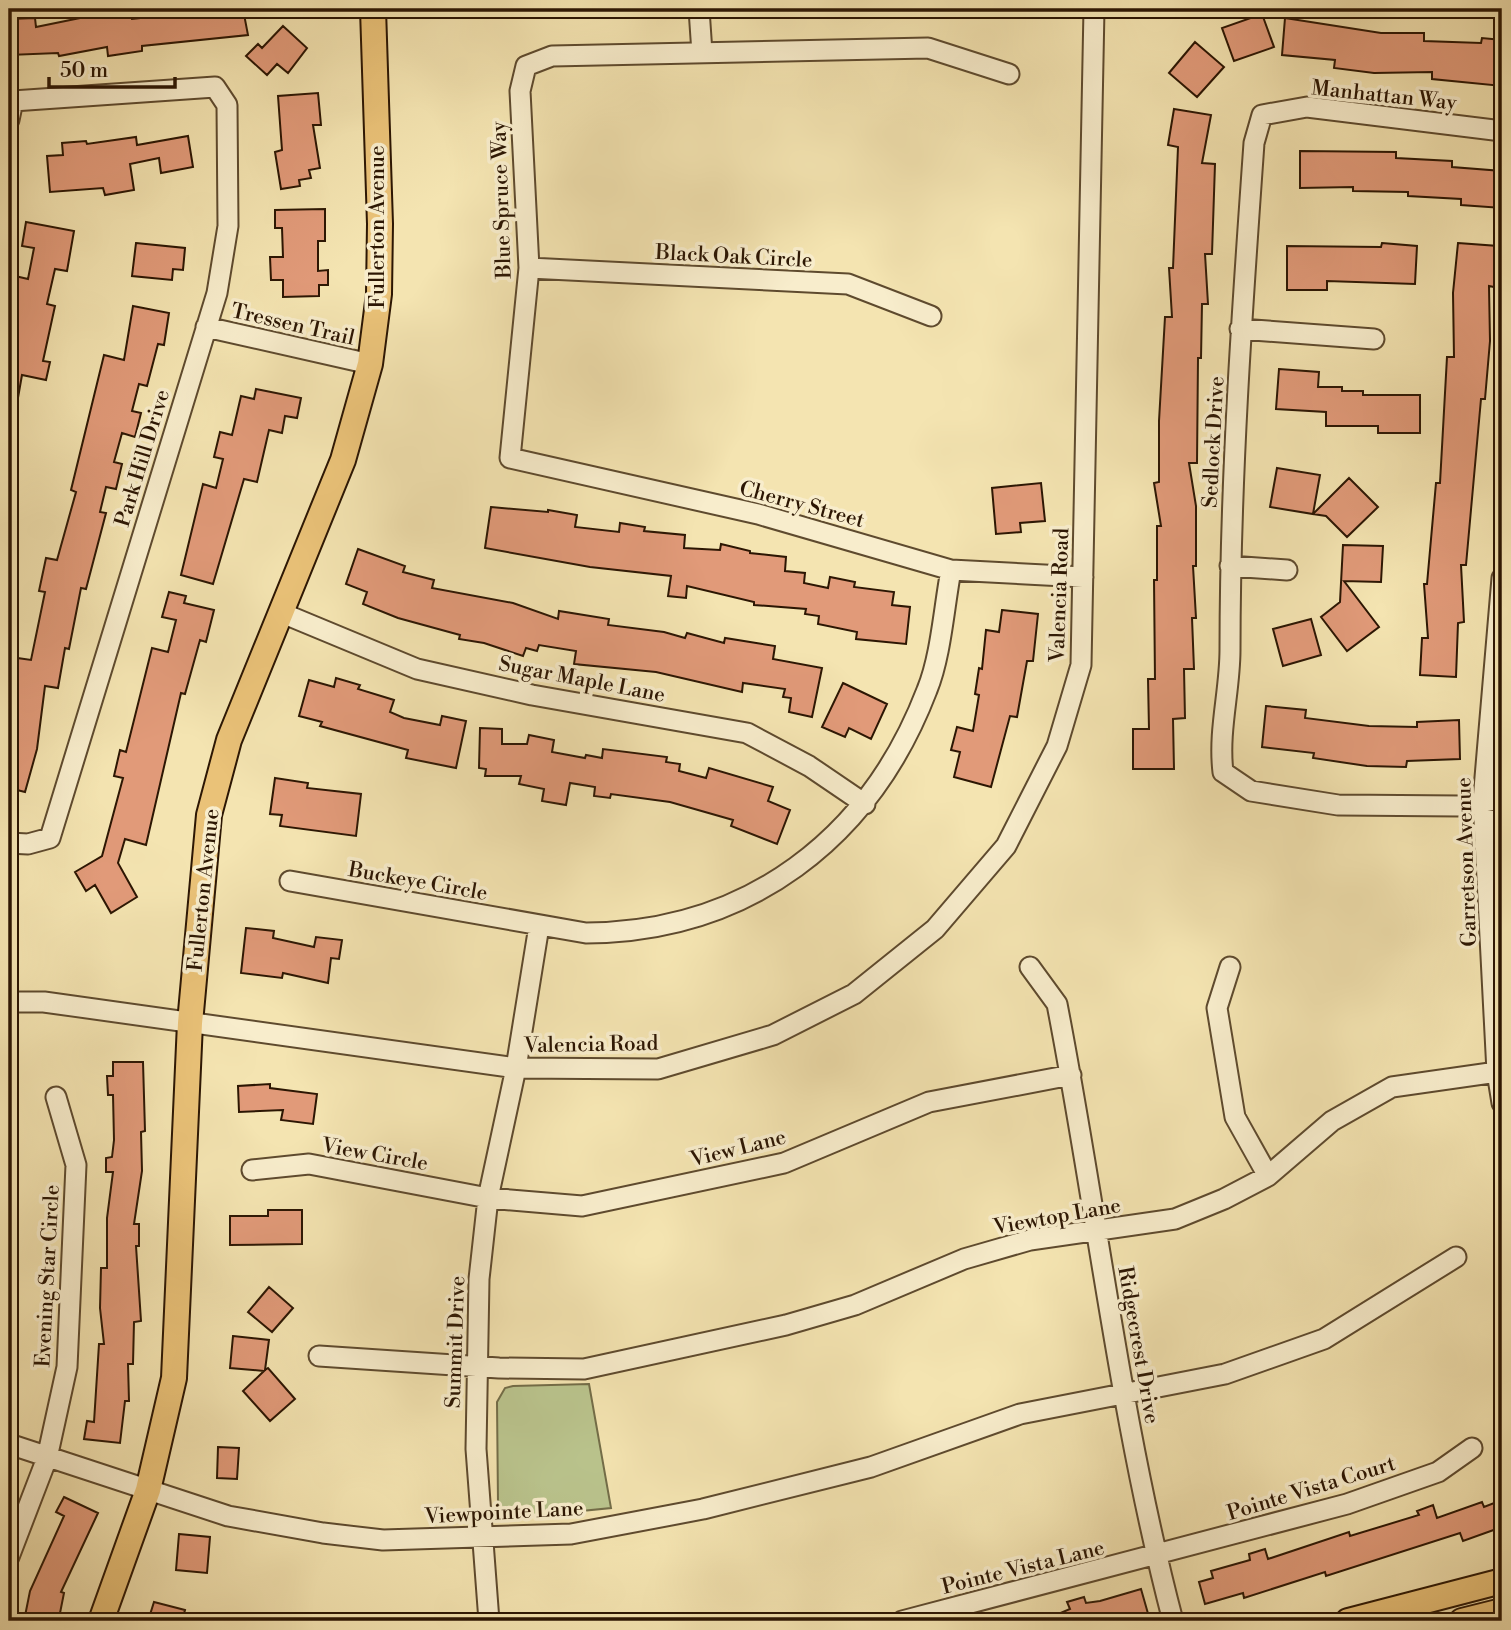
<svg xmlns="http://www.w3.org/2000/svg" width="1511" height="1630" font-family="'Libre Bodoni',serif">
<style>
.green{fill:#bac48d;stroke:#736d48;stroke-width:2}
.building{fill:#e19a79;stroke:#2c1603;stroke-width:2}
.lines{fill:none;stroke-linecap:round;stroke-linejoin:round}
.minor-casing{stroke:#5e4a2e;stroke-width:23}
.major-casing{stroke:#2c1603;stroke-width:28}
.minor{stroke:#f8edcc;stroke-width:19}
.major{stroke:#eac278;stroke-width:24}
.labels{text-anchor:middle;stroke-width:7;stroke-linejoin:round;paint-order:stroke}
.street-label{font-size:21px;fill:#2c1603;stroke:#f8edcc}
</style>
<rect width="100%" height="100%" fill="#f4e4b1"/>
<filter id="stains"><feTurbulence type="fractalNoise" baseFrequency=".00286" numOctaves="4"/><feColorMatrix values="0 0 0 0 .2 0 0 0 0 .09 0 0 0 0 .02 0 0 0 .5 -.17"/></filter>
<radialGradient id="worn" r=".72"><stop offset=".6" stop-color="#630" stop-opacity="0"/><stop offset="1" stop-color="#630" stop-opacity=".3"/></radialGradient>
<path class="green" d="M589 1384 611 1508 511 1518 503 1513 498 1503 497 1402 505 1388 513 1386Z"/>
<path class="building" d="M158 9H191V12L243 9 248 35 142 46V51L108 56 107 47 59 56 58 53 9 55V19L35 18 36 27 85 17 131 13 132 19 159 16Z
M1262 14 1274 47 1234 61 1222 28Z
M1285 18 1381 33H1424V41L1481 43 1482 38 1502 40V86L1432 79V72L1374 73 1334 68 1335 60 1282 55Z
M283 26 307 48 288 73 277 64 267 75 246 56 258 44 262 48Z
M1195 42 1224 67 1197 97 1169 73Z
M318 93 321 125H313L320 168 309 170 311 178 299 180 300 186 281 189 275 152 282 150 278 96Z
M1174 109 1211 115 1202 163 1215 164 1212 254H1205L1208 304H1202L1201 358H1198L1197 463H1189L1196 506V566H1193L1196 618H1192L1194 669H1184L1185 718 1173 719 1174 769H1133V729H1149L1148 679H1155L1154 580H1157V526H1161L1154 483 1159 482V421L1165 317H1172L1169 268H1173L1178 147 1168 145Z
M188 136 193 167 161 173 159 158 130 164 134 190 105 195 103 188 50 192 47 156 63 155 62 143 86 141 87 144 136 137 137 145Z
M1300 151 1396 152V158L1452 161V167L1502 171V208L1461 205V199L1408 196V192L1353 191V187L1300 188Z
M325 209V241H318V271L328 270V285H319V296L283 297V280H271L270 257H283L282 228H275V210Z
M26 222 74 231 67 271 55 269 47 304 55 306 43 361 50 362 46 380 22 375 16 409 9 408V302L15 276 28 279 34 248 22 246Z
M136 243 185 248 183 270 173 269 172 280 132 276Z
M1382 243 1417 246 1415 284 1327 281V290H1287V246L1381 247Z
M1458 243 1498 246 1494 287 1489 286 1490 341 1485 399H1481L1466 565H1461L1464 622 1458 623 1456 677 1420 675 1422 638H1428L1424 584H1427L1436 483H1440L1447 357H1454L1453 293Z
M133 306 169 313 164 345 158 344 147 386 139 384 132 411 141 413 135 437 122 433 114 462 122 464 116 489 106 487 100 512 106 513 86 589 81 588 69 649 65 648 58 688 45 686 37 749 25 792 9 788V709L17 658 31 660 45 592 39 591 46 558 57 560 76 492 71 490 104 355 124 360Z
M1279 369 1319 372 1318 387H1342V391H1363V395H1420V433H1378V426H1326V412L1276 409Z
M256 389 301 398 297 418 285 416 282 433 269 430 257 482 244 479 213 584 181 575 203 484 216 488 223 459 214 457 220 432 232 435 241 396 254 399Z
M1277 468 1320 475 1313 514 1270 507Z
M1349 478 1378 507 1347 537 1326 516 1313 514Z
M1041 483 1045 521 1020 523 1021 532 996 534 992 488Z
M491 507 548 512V510L577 515 575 527 619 532 620 523 645 527 644 531 685 535 684 548 720 550 721 544 750 551V553L786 557 785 571 805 573 804 583 828 588 830 577 855 582 854 587 894 592 892 605 910 607 906 644 856 639 857 632 818 624 819 616 805 614 806 609 754 605V602L687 586 686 598 668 596 671 576 590 567 485 548Z
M1343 545 1383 546 1381 582 1344 581 1379 627 1347 651 1321 617 1340 602Z
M358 549 405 566 403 572 434 580 432 588 513 603 558 619 559 611 609 619 608 625 664 632 685 638 687 633 724 643 725 638 775 646 773 659 822 668 812 717 789 712 791 698 783 697 785 689 743 683 742 692 656 672 574 664 576 651 539 645 537 651 526 648 523 656 484 643 459 639 460 635 398 618 363 604 367 592 346 584Z
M169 592 186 596 184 603 214 610 206 642 200 640 185 694 181 693 146 845 125 839 118 863 137 897 111 913 95 885 86 891 75 872 102 856 123 778 114 776 120 750 126 752 152 648 168 652 176 620 162 617Z
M1002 610 1038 614 1033 661H1027L1017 717 1010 716 991 787 954 777 960 752 951 750 957 727 973 731 979 695 975 694 979 668 982 669 986 630 999 632Z
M1311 619 1321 655 1283 666 1273 629Z
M336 678 360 685 358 689 394 700 390 712 404 718 440 725 442 716 466 721 456 768 406 758 408 750 320 726 322 722 299 716 309 680 334 687Z
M843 683 887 704 871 739 849 728 845 737 822 727Z
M1266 706 1306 710 1305 718 1369 726 1417 727V722L1459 720 1460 759 1407 761 1406 767 1367 766 1313 758 1314 753 1262 747Z
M480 728 502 729V744H527L529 735 554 740 552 752 585 758 586 755 602 758 603 749 667 757 666 762 680 764 679 771 706 778 709 768 773 787 768 801 790 810 777 844 731 826 733 820 670 802 611 794 610 798 594 796 595 787 570 783 566 805 542 801 544 789 519 784 521 776H485L486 769 479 768Z
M275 778 308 783 307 788 361 794 356 836 280 826 282 815 270 814Z
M246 928 274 931 273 938 314 947 316 937 342 940 339 959 331 958 328 983 283 973 282 978 241 973Z
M113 1062H143L145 1131 141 1132 142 1171 134 1224H139V1246H136L141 1321 134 1322 133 1364H128L129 1401H125L120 1443 84 1439 87 1421 94 1422 99 1344H104L100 1308 101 1268H107V1218L113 1172H106V1158L112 1157 114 1140 113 1095H108L107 1076H113Z
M270 1084V1088L317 1094 313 1124 281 1120 283 1110 239 1112 238 1086Z
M268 1210H302V1244L230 1245V1216H268Z
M269 1287 293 1308 272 1332 248 1312Z
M233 1336 269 1340 265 1370 268 1368 295 1399 270 1421 243 1391 264 1371 230 1368Z
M218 1447 239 1448 237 1479 217 1478Z
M64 1497 98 1513 61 1592 64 1593 59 1618 46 1616 45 1621 25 1616 30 1591 64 1516 56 1512Z
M1502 1500V1527L1463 1541 1460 1533 1326 1576 1325 1572 1244 1598 1243 1593 1205 1604 1199 1582 1213 1578 1211 1571 1250 1560 1249 1554 1265 1549 1268 1559 1349 1532 1350 1536 1419 1515 1417 1511 1433 1505 1437 1518 1482 1502 1484 1507Z
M179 1534 210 1537 207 1573 176 1570Z
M1141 1589 1149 1617 1136 1621H1042L1070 1609 1067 1602 1084 1597 1086 1603 1100 1601Z
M154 1602 185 1610 182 1621H148Z"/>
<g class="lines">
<defs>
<path id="minor" d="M699 9 702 53
M1009 74 928 48 552 56 526 66 520 91 529 268 510 458 758 514 951 570 1083 577
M9 120 13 101 215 87 227 105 228 226 217 293 50 838 28 844 9 843
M1502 131 1307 107 1262 115 1254 143C1242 312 1230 481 1230 650 1230 691 1218 731 1223 772L1251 791 1338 805 1461 806 1502 799
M529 268 848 284 931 316
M206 327 370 364
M1240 329 1374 339
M1230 566 1287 570
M1502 578 1483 801 1497 1072 1502 1103
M282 613 417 669 532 695 747 733 809 766 865 804
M290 881 586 933C748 932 870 839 927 690 941 656 944 607 951 570
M1030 967 1057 1004C1097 1210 1120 1419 1173 1621
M1230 967 1217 1008 1235 1117 1268 1176
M9 1002H44L516 1068 658 1069 773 1035 854 994 935 929 1006 846 1057 746 1081 665 1094 9
M252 1170 309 1164 488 1198 582 1206 784 1163 929 1102 1071 1075
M319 1356 499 1368 584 1369 786 1325 855 1305 964 1259 1030 1240 1175 1219 1224 1199 1268 1176 1332 1121 1392 1087 1497 1072
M9 1444 228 1516 323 1533 383 1540 571 1534 703 1509 871 1467 1020 1414 1225 1374 1324 1339 1456 1257
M9 1557 47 1458 67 1367 76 1165 56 1097
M489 1621 476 1449 479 1279 488 1198 516 1068 539 926
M902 1621 1347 1504 1438 1472 1472 1448"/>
<path id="major" d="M101 1621 148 1490 174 1378 190 1023 209 815 229 740 343 460 370 364 379 294 380 224 373 9
M1348 1621 1502 1581
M1462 1621 1502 1611"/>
</defs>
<use href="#minor" class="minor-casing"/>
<use href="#major" class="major-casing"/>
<use href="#minor" class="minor"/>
<use href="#major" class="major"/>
</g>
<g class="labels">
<g class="street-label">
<text transform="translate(1384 95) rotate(6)" y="7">Manhattan Way</text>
<text transform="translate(501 200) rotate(-92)" y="7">Blue Spruce Way</text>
<text transform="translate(377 227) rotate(-90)" y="7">Fullerton Avenue</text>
<text transform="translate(734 256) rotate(3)" y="7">Black Oak Circle</text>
<text transform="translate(293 324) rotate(13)" y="7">Tressen Trail</text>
<text transform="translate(1213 442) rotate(-87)" y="7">Sedlock Drive</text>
<text transform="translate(142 458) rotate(-73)" y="7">Park Hill Drive</text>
<text transform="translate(802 504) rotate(15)" y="7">Cherry Street</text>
<text transform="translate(1059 595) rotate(-88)" y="7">Valencia Road</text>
<text transform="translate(582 679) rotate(11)" y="7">Sugar Maple Lane</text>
<text transform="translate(1466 862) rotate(-92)" y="7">Garretson Avenue</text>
<text transform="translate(418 881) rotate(10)" y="7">Buckeye Circle</text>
<text transform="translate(203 890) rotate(-84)" y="7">Fullerton Avenue</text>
<text transform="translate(591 1044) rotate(-1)" y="7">Valencia Road</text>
<text transform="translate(738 1148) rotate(-14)" y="7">View Lane</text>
<text transform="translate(375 1154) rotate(10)" y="7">View Circle</text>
<text transform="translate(1057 1216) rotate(-10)" y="7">Viewtop Lane</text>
<text transform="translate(47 1276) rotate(-87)" y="7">Evening Star Circle</text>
<text transform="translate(455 1342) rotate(-88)" y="7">Summit Drive</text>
<text transform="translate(1139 1345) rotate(80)" y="7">Ridgecrest Drive</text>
<text transform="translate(1311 1488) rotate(-17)" y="7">Pointe Vista Court</text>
<text transform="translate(504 1512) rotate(-3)" y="7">Viewpointe Lane</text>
<text transform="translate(1023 1567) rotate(-14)" y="7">Pointe Vista Lane</text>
</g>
</g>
<rect width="1511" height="1630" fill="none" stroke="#f4e4b1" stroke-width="35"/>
<rect x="10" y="10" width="1490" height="1609" fill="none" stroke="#2c1603" stroke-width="3.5"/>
<rect x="18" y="18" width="1476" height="1595" fill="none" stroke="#2c1603" stroke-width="2"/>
<path d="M49 77v10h126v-10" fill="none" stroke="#2c1603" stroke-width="3.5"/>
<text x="60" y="77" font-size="21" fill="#2c1603" stroke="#f8edcc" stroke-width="5" paint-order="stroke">50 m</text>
<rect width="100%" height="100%" filter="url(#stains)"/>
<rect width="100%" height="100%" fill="url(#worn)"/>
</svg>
